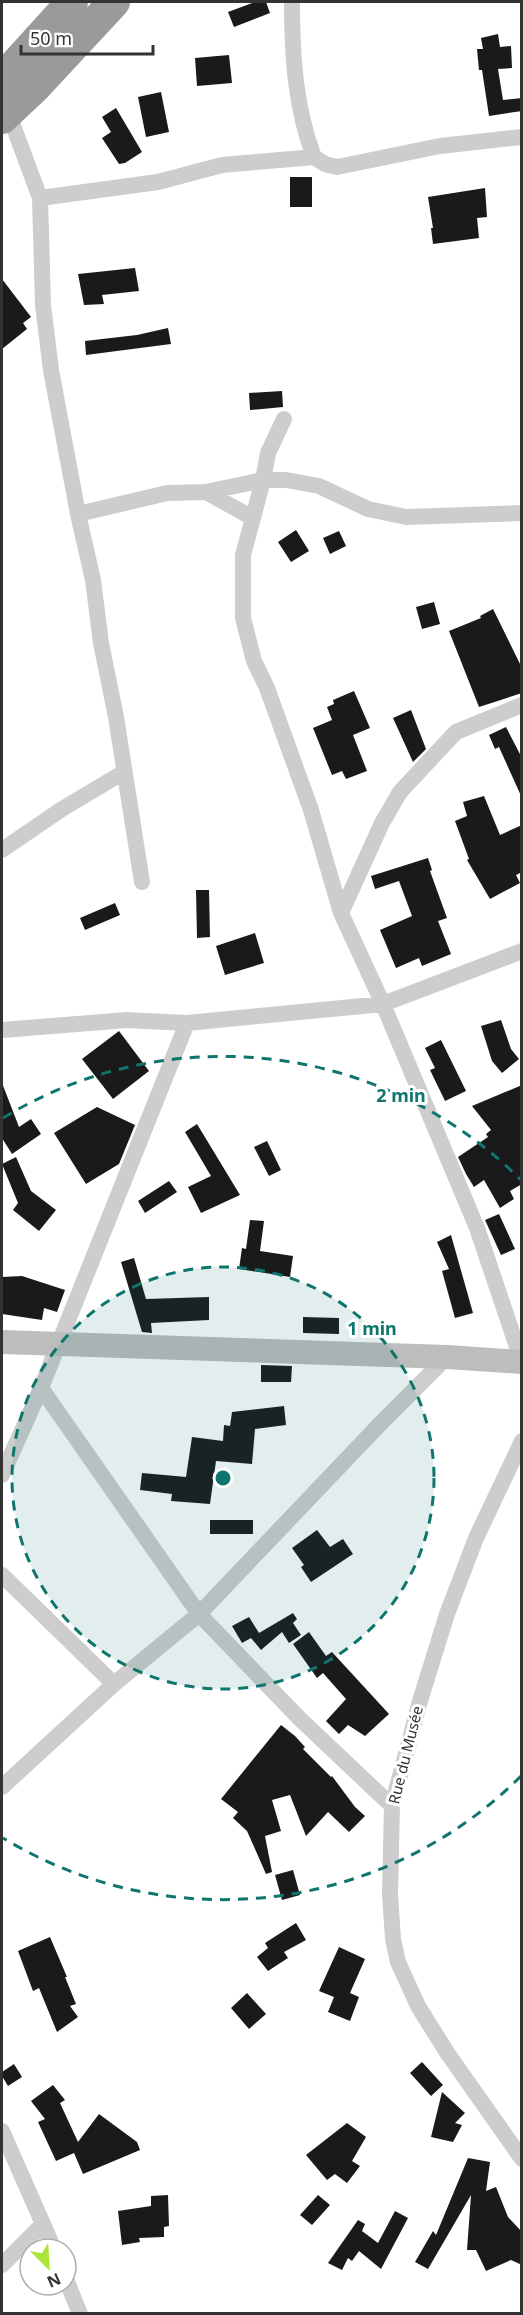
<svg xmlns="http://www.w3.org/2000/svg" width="523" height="2315" font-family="'Noto Sans',sans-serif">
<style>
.building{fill:#1a1a1a}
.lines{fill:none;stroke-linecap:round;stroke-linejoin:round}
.street{stroke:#cdcdcd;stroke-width:16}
.secondary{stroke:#bdbdbd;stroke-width:24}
.highway{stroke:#9a9a9a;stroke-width:32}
.ring{fill:none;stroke:#0f766e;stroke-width:3;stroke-dasharray:10 8}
.labels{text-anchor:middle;stroke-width:6;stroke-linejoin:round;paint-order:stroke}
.street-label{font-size:15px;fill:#333;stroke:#fff}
.centre{fill:#0f766e;stroke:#fff;stroke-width:3}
.ring-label{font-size:18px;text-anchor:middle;font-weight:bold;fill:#0f766e;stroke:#fff;stroke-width:6;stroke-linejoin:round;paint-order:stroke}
</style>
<rect width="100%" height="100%" fill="#fff"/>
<path class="building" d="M255 2H266L270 13 234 27 228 12Z
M498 34 500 47 511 46 512 68 498 69 503 100 522 98V111L489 116 482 70H479L477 49H483L481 38Z
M229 55 232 83 197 86 195 58Z
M161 92 169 132 146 137 138 97Z
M116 108 142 152 125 163 119 164 102 138 111 132 102 117Z
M290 177H312V207H290Z
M485 188 487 217 477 218 479 238 433 244 431 228H433L428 197Z
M135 268 139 291 102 295 104 304 84 305 78 274Z
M2 279 31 317 23 323 27 329 2 349Z
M168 328 171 344 86 355 85 341 137 335Z
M282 391 283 407 250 410 249 393Z
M296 530 309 551 291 562 278 542Z
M339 531 346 546 330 554 323 538Z
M434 602 440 624 422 629 416 607Z
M493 609 522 668V693L479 707 449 631 481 618 480 616Z
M354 691 370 728 353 735 367 771 346 779 342 771 332 775 313 728 332 720 327 707 334 704 333 700Z
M411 710 426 749 413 762 393 718Z
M506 727 522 758V798L499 747 495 749 489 735Z
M484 796 500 835 522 825V872L516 875 520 883 490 899 467 860 469 859 455 821 467 816 463 802Z
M428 858 432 870 430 871 447 918 438 921 451 954 422 966 419 958 396 968 380 930 412 916 399 881 375 889 371 876Z
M196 890H209L210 937 197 938Z
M115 903 120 915 85 930 80 918Z
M255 933 264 963 225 975 216 946Z
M501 1020 511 1049 519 1059 502 1073 492 1061 481 1026Z
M119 1031 149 1071 113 1099 82 1059Z
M441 1040 466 1091 445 1101 430 1070 435 1068 425 1048Z
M2 1083 19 1127 31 1119 41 1134 12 1154 2 1138Z
M522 1085V1184L510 1191 514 1199 500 1208 484 1180 474 1187 466 1174 458 1157 488 1137 486 1134 491 1130 472 1106Z
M97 1107 135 1125 119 1164 86 1184 54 1133Z
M197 1124 240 1195 201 1213 188 1187 211 1176 185 1132Z
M267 1141 281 1170 269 1176 254 1147Z
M16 1157 31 1191 56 1210 39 1231 13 1210 18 1203 2 1164Z
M169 1181 177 1192 145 1213 138 1201Z
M499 1214 515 1249 501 1255 485 1220Z
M250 1220 264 1221 260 1251 293 1256 290 1277 239 1269 242 1248 246 1249Z
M451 1235 473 1313 455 1318 442 1271 449 1269 437 1242Z
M134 1258 146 1299 209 1297V1320L151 1323 152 1333 142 1332 121 1262Z
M22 1276 65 1290 57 1312 44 1308 42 1320 2 1314V1277Z
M303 1317 339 1318V1334L303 1333Z
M261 1365 292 1366 291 1382H261Z
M284 1406 286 1425 255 1429 252 1464 216 1461 210 1504 171 1501 172 1494 140 1490 142 1473 186 1477 192 1437 223 1441 224 1425 230 1426 232 1412Z
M210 1520H253V1534H210Z
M317 1530 330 1547 343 1539 353 1554 311 1582 301 1567 304 1565 292 1548Z
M293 1613 297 1619 293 1623 301 1635 289 1643 282 1632 261 1650 251 1638 242 1643 232 1626 249 1617 259 1633Z
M309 1632 326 1656 332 1652 389 1714 365 1736 348 1725 339 1734 326 1721 346 1699 323 1673 317 1678 293 1644Z
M281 1725 295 1736 305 1747 303 1749 331 1777 332 1776 355 1807 365 1816 349 1832 328 1812 306 1836 290 1795 272 1800 281 1831 265 1836 272 1872 266 1874 247 1831 233 1818 238 1812 221 1799Z
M293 1870 300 1895 282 1900 275 1875Z
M296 1923 306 1940 284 1952 288 1958 268 1971 257 1957 268 1948 265 1943Z
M50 1937 67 1977H65L76 2004 70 2006 78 2017 57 2032 39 1988 33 1991 18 1951Z
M339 1947 365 1959 350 1993 359 1997 350 2021 328 2012 334 1997 319 1991Z
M247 1993 266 2014 249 2029 231 2008Z
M422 2062 443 2085 431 2096 410 2073Z
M14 2064 22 2077 8 2086 2 2076V2072Z
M53 2085 65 2100 60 2103 78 2142 99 2114 137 2142 140 2150 83 2174 74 2153 56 2161 38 2122 45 2119 31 2101Z
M442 2092 465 2113 455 2123 462 2125 453 2142 431 2137Z
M347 2123 366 2137 352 2161 360 2166 347 2183 335 2174 327 2180 306 2155Z
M468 2158 490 2162 486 2191 496 2187 508 2217 522 2232V2265L511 2260 486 2271 476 2250H467L471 2195 428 2269 415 2262 433 2231 436 2235Z
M168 2195 169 2226 164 2227V2237L139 2238 140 2242 122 2245 118 2211 151 2206V2196Z
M318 2195 330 2205 312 2225 300 2215Z
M395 2211 408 2218 381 2269 359 2251 352 2261 348 2258 342 2270 328 2263 358 2220 365 2224 362 2231 378 2243Z"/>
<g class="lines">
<path class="street" d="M292 2C292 55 295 107 314 157L325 164 337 167 440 146 522 137
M8 112 40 198 43 305 51 370 78 514 167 493 206 492 253 518 243 555V618L254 661 267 688 311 810 341 913
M40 198 158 182 222 165 314 157
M206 492 263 480 268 453 284 419
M78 514 93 580 101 643 116 717 142 882
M253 518 263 480H286L319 486 368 509 406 517 522 513
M522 705 456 732 400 792 382 823 341 913 383 1004 477 1228 517 1347 522 1351
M2 850 62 809 124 772
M2 1030 127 1020 187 1023
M41 1388 199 1614 300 1719 392 1806
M522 1441 476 1538 447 1614 420 1701 392 1806 390 1895 393 1939 398 1962 418 2006 448 2054 522 2159
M2 1475 41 1388 187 1023 383 1004 522 951
M2 1575 114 1684
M2 1787 114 1684 199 1614 380 1424 447 1357
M2 2131 54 2249
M2 2265 43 2224
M66 2279 80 2314"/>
<path class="secondary" d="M2 1342 447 1357 522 1362"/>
<path class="highway" d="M2 79 72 2
M2 118 35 87 114 2"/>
</g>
<circle cx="223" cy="1478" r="211" fill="#0f766e" fill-opacity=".12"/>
<g class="ring">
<circle cx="223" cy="1478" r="211"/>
<path d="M521 1776A422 422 0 0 1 3 1838M3 1118A422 422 0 0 1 521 1180"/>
</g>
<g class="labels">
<g class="street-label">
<text transform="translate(406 1755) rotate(-76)" y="5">Rue du Musée</text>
</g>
</g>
<circle cx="223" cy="1478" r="9" class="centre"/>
<g class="ring-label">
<text x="401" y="1102">2 min</text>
<text x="372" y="1335">1 min</text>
</g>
<rect width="523" height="2315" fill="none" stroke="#333333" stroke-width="6"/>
<g transform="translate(48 2267) rotate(156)"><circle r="28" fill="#ffffff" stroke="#adadad" stroke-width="1.5"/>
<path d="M0-4.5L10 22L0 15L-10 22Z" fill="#ace53a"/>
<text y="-9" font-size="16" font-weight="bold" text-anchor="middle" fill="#333333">N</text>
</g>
<path d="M21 45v9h132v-9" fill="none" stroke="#333333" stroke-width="3"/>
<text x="30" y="45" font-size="18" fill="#333333" stroke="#ffffff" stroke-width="4.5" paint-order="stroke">50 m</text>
</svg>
